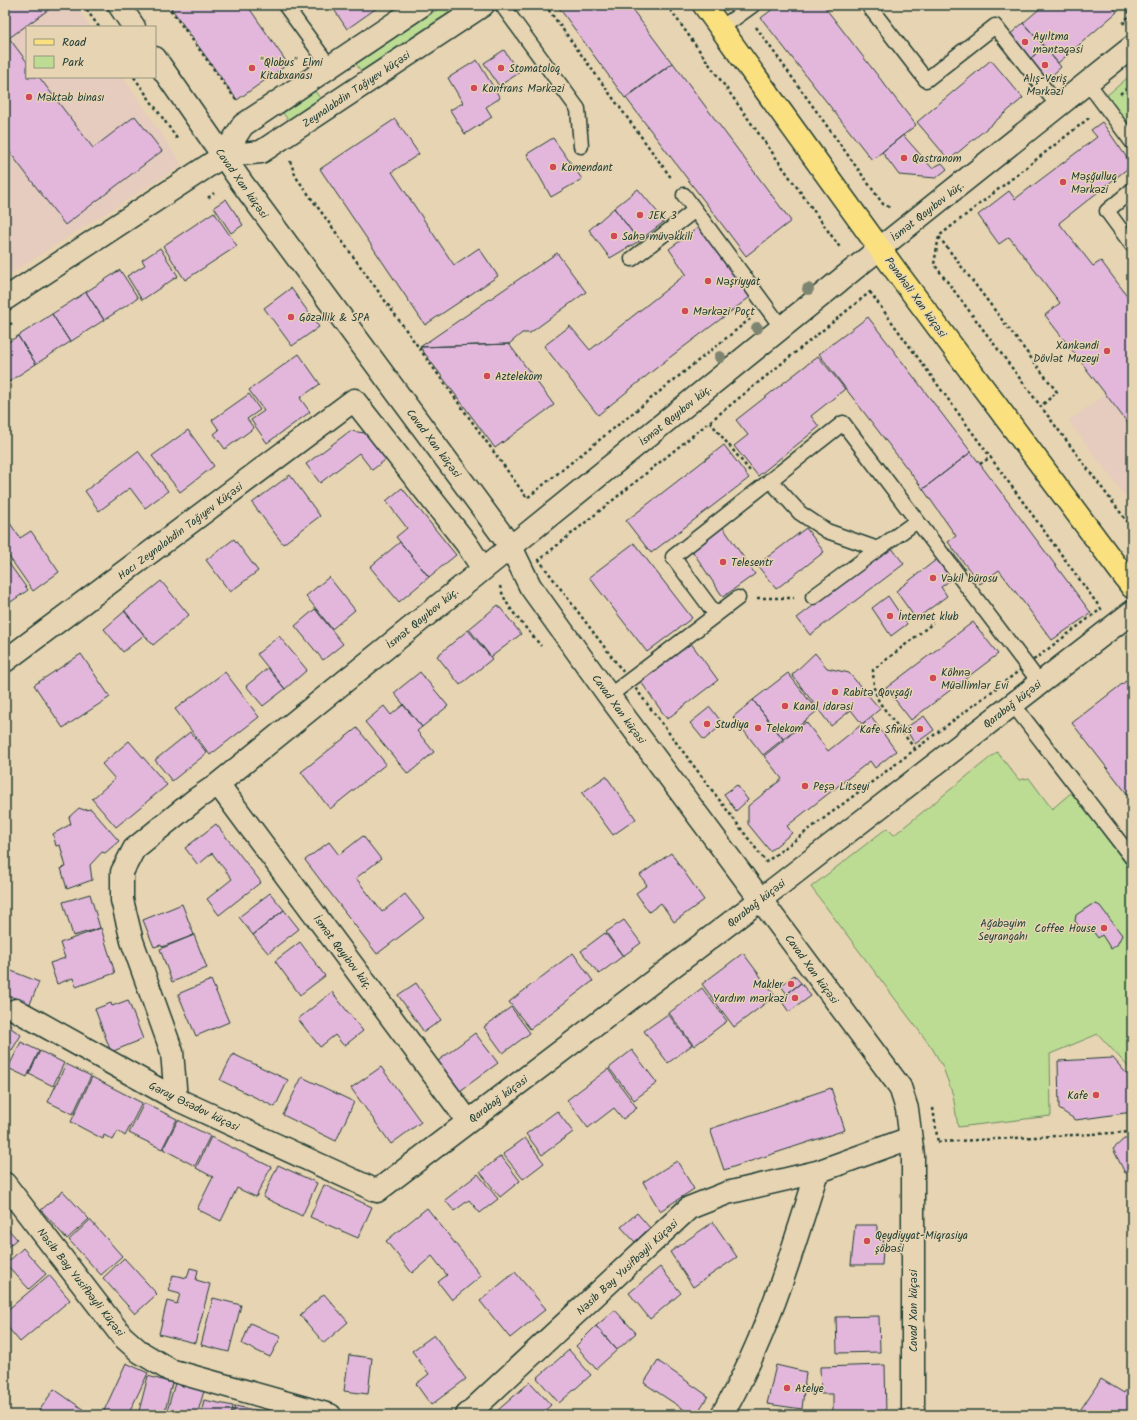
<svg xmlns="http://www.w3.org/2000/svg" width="1137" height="1420" font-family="Kalam,sans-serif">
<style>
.built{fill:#e6cbbf}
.green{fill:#bcdb93;stroke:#6e8c64}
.building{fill:#e3b7dc;stroke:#1f3d34}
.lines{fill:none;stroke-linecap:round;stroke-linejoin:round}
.lane-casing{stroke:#1f3d34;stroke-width:17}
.street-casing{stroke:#1f3d34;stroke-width:25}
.secondary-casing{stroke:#1f3d34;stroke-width:25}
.primary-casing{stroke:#1f3d34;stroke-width:25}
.path{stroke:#1f3d34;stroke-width:2.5;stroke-dasharray:3 3;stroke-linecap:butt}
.lane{stroke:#e7d4b2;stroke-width:14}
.street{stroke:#e7d4b2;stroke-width:22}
.secondary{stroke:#e7d4b2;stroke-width:22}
.primary{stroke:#fbe080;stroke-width:22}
.tree{fill:#7d856f}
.poi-dot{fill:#d1495b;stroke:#e7d4b2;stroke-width:1.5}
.labels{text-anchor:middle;stroke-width:3;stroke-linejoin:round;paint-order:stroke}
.poi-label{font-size:11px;fill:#1f3d34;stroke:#e7d4b2;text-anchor:start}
.street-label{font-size:11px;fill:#1f3d34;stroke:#e7d4b2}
.park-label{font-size:11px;fill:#274539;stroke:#e7d4b2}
</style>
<rect width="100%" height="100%" fill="#e7d4b2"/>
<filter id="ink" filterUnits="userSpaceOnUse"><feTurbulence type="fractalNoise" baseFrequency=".025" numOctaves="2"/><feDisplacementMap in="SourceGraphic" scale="8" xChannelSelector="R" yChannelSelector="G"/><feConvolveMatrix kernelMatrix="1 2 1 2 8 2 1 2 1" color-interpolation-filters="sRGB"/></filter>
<g filter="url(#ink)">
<path class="built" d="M5 5H75L90 27H27V77H123L182 165 5 277Z
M1105 394 1130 426 1132 425V505L1069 421Z"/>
<path class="green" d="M444 5H460L361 71 356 64Z
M1132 74V133L1105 97Z
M315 91 320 98 288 120 283 113Z
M997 752 1019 780 1029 778 1052 809 1072 792 1132 872V1071L1098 1034 1050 1054 1051 1116 958 1127 953 1095 942 1065 932 1048 811 887 887 828 894 835Z"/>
<path class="building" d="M5 5H55L9 38 27 62V77H39L93 148 135 116 162 151 65 225 5 146Z
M169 5H247L288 64 237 100Z
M331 5H381L347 29Z
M557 5H629L672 63 625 98Z
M778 5H823L916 125 872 160 761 18Z
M1044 5H1111L1117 12 1058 63 1023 23Z
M1023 23 1044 46 1027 62 1006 38Z
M1044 46 1061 67 1045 82 1027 62Z
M504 50 519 73 499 86 484 63Z
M477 60 500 98 486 107 492 117 465 134 450 110 463 103 448 78Z
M991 60 1023 98 949 160 917 122Z
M673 63 791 221 746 256 626 98Z
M395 119 419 154 392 172 454 265 479 248 498 276 425 325 320 169Z
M1102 122 1132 165 1059 223 1093 266 1101 261 1132 302V425L1130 426 1045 315 1060 303 1009 237 999 244 978 215 1009 191 1015 199 1097 137 1091 130Z
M903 135 932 168 942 163 947 169 936 178 899 175 882 152Z
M553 138 582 179 551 197 527 154Z
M638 189 665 221 639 241 614 208Z
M226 199 243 225 231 233 214 207Z
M614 208 639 241 610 258 589 230Z
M214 212 237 246 185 280 163 246Z
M699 227 750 297 665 361 598 415 544 346 570 326 590 350 686 274 669 249Z
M160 248 178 276 142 300 127 276 145 265 142 260Z
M557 253 586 292 530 333H522L509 344 420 347Z
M120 270 138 298 104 320 86 292Z
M291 288 319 327 292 346 264 308Z
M86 292 104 320 70 342 52 314Z
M52 314 70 342 36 364 18 336Z
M868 317 971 452 923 489 819 354Z
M18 336 36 364 5 384V344Z
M509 344 554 405 495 448 420 347Z
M299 354 320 384 300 398 310 412 267 443 251 420 264 411 249 390Z
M818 356 845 389 811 416 819 427 758 476 734 446 748 435 736 420Z
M249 394 260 410 247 419 254 428 225 449 214 434 219 430 212 420Z
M188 430 214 466 180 492 152 456Z
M350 431 365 433 371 436 388 458 372 470 359 453 320 483 306 464Z
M724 445 749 478 651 553 626 521Z
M138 451 168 491 145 508 130 488 99 511 85 491Z
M971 452 1091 613 1052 640 999 570 980 584 948 542 956 536 923 489Z
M290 475 320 516 283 544 252 503Z
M402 488 456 555 429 577 396 537 407 528 386 501Z
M5 516 20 538 31 531 59 572 33 591 5 551Z
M722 526 755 574 723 597 691 549Z
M806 528 824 552 776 589 757 565Z
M234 539 258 571 230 592 206 560Z
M400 542 429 577 399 602 370 567Z
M634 543 692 618 647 652 589 577Z
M891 547 904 564 810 635 797 618Z
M950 549 965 569 941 587 947 596 916 619 896 591Z
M5 558 28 590 5 606Z
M329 577 355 610 332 629 306 596Z
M161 581 189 615 153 645 124 611Z
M888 596 907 624 891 636 872 608Z
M498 605 521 634 491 657 469 629Z
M315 609 343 644 323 660 295 626Z
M125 611 144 635 123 652 104 629Z
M973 622 998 654 911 720 886 688Z
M468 630 492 659 460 685 437 656Z
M279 636 307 670 285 689 257 654Z
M690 642 718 680 667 719 639 679Z
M815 653 827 668 849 673 880 709 862 724 851 710 831 726 792 675Z
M81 654 110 697 63 728 34 685Z
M268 668 285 689 263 706 246 686Z
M225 672 259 717 210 755 175 709Z
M420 672 448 706 422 727 394 693Z
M788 673 817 711 783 739 753 700Z
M1126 681 1132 689V800L1072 723Z
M753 700 783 739 763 755 733 717Z
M403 705 422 727 417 731 434 752 408 774 365 722 384 706 391 715Z
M710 707 723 724 704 740 690 723Z
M924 716 934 730 915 744 905 728Z
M871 717 896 751 875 768 870 761 787 826 792 833 770 851 748 824V806L782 779 764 756 806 722 828 751Z
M357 728 386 764 330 809 301 772Z
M190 732 207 753 172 781 155 760Z
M129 741 167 785 116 827 92 799 115 779 102 764Z
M606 776 636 819 613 835 582 793Z
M737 785 748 800 736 811 724 794Z
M79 808 84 810 91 809 119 841 105 853 102 852 90 865 92 880 67 889 61 868 66 867 60 845 56 846 53 834 71 824 69 817Z
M216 824 261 882 219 915 207 899 232 879 212 853 198 865 185 848Z
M363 836 381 859 356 878 382 912 405 894 424 918 377 954 305 860 329 842 339 855Z
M671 853 704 900 674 922 661 903 649 912 636 893 647 885 640 875Z
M270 893 284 910 253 935 239 917Z
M90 894 100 928 73 936 63 902Z
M182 904 194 935 162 947 161 945 154 947 143 920Z
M1096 904 1100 906 1122 935 1117 945 1111 949 1102 935 1098 938 1089 926 1082 931 1075 921 1076 915 1091 905Z
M284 910 299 929 268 953 253 935Z
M624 920 641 943 623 956 606 932Z
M101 928 115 973 76 987 73 978 57 984 50 963 65 958 60 943Z
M605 933 623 956 599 974 581 951Z
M194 935 207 968 172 982 160 949Z
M300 942 325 976 300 995 275 961Z
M573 953 593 981 530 1029 509 1002Z
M743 953 775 996 734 1027 702 984Z
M9 970 39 982 30 1004 5 994V981Z
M794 975 801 983 787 994 781 986Z
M211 980 229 1022 196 1036 178 994Z
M416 983 441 1020 424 1032 398 995Z
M801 983 811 996 789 1012 780 999Z
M702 988 727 1021 694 1046 669 1013Z
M332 992 363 1031 344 1046 335 1035 320 1047 298 1019Z
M128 1000 143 1039 111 1052 95 1009 111 1003 112 1006Z
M511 1007 530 1033 503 1053 484 1027Z
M668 1014 692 1045 668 1063 644 1031Z
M5 1022 12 1026 11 1028 21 1035 12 1050 9 1048 5 1054Z
M475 1033 498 1063 460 1091 438 1061Z
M21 1042 39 1051 27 1077 8 1068Z
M632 1050 657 1083 634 1100 609 1068Z
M40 1051 64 1063 53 1086 29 1074Z
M233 1054 288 1080 275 1107 220 1080Z
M1113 1058 1132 1080V1112L1076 1120 1059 1109 1058 1061Z
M66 1064 91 1076 73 1114 48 1102Z
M381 1067 421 1122 391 1144 351 1088Z
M608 1069 637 1108 623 1119 614 1108 588 1128 567 1100Z
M92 1077 142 1103 125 1136 118 1131 113 1140 104 1135 103 1139 71 1122Z
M302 1077 354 1102 336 1141 283 1115Z
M831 1088 845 1130 724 1170 710 1129Z
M144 1103 177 1119 162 1149 129 1133Z
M557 1111 573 1132 542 1155 526 1134Z
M178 1120 210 1136 195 1166 163 1149Z
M211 1137 271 1167 256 1197 237 1188 221 1221 197 1209 213 1177 196 1168Z
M525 1138 544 1163 523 1179 503 1154Z
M1124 1139H1132V1172L1125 1173 1113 1149Z
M501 1156 520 1181 500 1197 480 1172Z
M677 1161 694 1189 660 1211 643 1182Z
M278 1165 317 1183 302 1216 263 1197Z
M478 1174 498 1199 480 1213 469 1200 454 1211 445 1200Z
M324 1185 372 1207 358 1238 310 1217Z
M63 1191 89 1219 67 1239 41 1210Z
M427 1208 481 1276 452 1300 438 1282 447 1275 432 1256 412 1273 386 1241Z
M637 1213 650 1228 635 1242 621 1227Z
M90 1220 122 1256 101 1275 69 1240Z
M713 1222 737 1257 693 1287 670 1252Z
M855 1225H877V1234H884L882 1265H851Z
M5 1226 17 1239 5 1249Z
M23 1248 46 1274 29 1289 6 1264Z
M124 1258 157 1294 135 1314 103 1278Z
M660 1267 681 1293 650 1319 629 1293Z
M190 1268 198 1270 196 1280 210 1284 195 1343 159 1334 167 1301 177 1304 180 1294 169 1291 173 1275 187 1278Z
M515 1272 546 1309 510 1338 480 1301Z
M49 1275 70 1300 20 1342 5 1324V1312Z
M324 1294 348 1322 324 1343 300 1315Z
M213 1298 241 1305 229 1352 201 1345Z
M615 1310 636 1333 617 1350 596 1326Z
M879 1316 880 1352 837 1353 836 1317Z
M250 1323 281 1337 270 1357 242 1344Z
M596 1326 617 1350 596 1369 576 1346Z
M434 1335 466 1379 431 1405 416 1384 429 1374 412 1351Z
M569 1350 591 1375 559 1403 537 1378Z
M349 1355 372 1358 368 1394 344 1391Z
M658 1361 708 1396 696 1415H692L644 1383Z
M126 1363 148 1373 128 1415H102Z
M776 1365 806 1372 802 1409 767 1404Z
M885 1365 886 1415H811V1413L833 1412V1394H821L820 1367Z
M148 1376 172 1383 164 1415H138Z
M1101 1379 1124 1393 1132 1382V1415H1077Z
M530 1382 551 1405 540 1415H501L497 1411Z
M175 1383 204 1391 197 1415H166Z
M54 1389 91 1415 37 1414Z
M204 1400 233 1406 231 1415H201Z
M235 1406 260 1411V1415H233Z"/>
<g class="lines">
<defs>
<path id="lane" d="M285 5 330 67
M502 5 578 109 581 146
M868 5 926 80 995 26 1059 107
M721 28 753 5
M1088 83 1132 142
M1132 190 1107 211 1132 245
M684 195 782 328
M632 259 695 210
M770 480 800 513 827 531 878 549 917 521
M813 597 878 549
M716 615 673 557 843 423 1040 683
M609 696 738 598
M1012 703 1132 858"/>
<path id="street" d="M5 299 223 156
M5 661 354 400 466 543 483 569
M218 784 468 1121
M16 1010 176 1099 377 1191 747 910 1132 612
M176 1099 172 1052 132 941 122 900V872L134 849 196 799 218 784 854 269 1132 47
M5 1184 122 1336 140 1352 170 1370 330 1415
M467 1415 689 1208 727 1193 817 1172 910 1138
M722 1415C766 1339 791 1256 817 1172"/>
<path id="secondary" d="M119 5 134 27
M155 58 242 183 511 547 530 586 609 696 900 1087 907 1109 913 1156V1415
M223 156 261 152 483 5
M223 156 243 125 422 5"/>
<path id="primary" d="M704 5 896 271 1132 587"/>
</defs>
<use href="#lane" class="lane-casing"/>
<use href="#street" class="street-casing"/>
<use href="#secondary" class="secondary-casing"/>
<use href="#primary" class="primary-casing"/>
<path class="path" d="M83 5 99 27
M167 5 237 101
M545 5 672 179
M667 5 841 249
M1123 24 1128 17 1130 5
M756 27 883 204 891 208
M134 77 178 140
M1120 94 1132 84
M1089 118 939 236 934 264 1132 528
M290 161 296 177 527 498 750 319
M208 198 214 193
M939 237 1057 392 1041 406
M870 292 1101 609 766 862 539 560Z
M5 328 12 323
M710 422 750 471
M980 464 991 457
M500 586C505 608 527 628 541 646
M757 598H794
M915 749 879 702 874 688 873 670 933 623
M933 1108 938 1143
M938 1142 1132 1132"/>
<use href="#lane" class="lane"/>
<use href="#street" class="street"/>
<use href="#secondary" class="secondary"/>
<use href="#primary" class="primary"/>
</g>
<g class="tree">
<circle cx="808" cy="289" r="6"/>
<circle cx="757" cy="328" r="6"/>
<circle cx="720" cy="357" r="6"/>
</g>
</g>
<g class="poi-dot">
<circle cx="1025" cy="42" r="4"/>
<circle cx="1045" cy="65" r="4"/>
<circle cx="252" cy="68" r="4"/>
<circle cx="501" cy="68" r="4"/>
<circle cx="474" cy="88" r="4"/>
<circle cx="29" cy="97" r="4"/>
<circle cx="904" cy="158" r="4"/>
<circle cx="553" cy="167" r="4"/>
<circle cx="1063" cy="182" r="4"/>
<circle cx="640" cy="215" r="4"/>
<circle cx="614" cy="236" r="4"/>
<circle cx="708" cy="281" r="4"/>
<circle cx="685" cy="311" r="4"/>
<circle cx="291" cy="317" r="4"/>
<circle cx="1107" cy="351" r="4"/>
<circle cx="487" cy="376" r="4"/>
<circle cx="723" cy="562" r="4"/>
<circle cx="933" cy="578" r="4"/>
<circle cx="890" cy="616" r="4"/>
<circle cx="933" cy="678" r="4"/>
<circle cx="835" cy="692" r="4"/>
<circle cx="785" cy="706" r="4"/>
<circle cx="707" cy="724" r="4"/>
<circle cx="758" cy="728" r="4"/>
<circle cx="920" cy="729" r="4"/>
<circle cx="805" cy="786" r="4"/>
<circle cx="1104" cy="928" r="4"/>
<circle cx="791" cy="984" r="4"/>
<circle cx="795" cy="998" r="4"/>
<circle cx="1096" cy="1095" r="4"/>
<circle cx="867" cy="1241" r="4"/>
<circle cx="787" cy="1388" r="4"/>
</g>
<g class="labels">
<g class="poi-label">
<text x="1033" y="40">Ayıltma<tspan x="1033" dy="13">məntəqəsi</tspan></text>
<text x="260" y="66">"Qlobus" Elmi<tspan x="260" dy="13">Kitabxanası</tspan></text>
<text x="509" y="72">Stomatoloq</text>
<text x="1045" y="82" text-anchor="middle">Alış-Veriş<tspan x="1045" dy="13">Mərkəzi</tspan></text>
<text x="482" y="92">Konfrans Mərkəzi</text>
<text x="37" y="101">Məktəb binası</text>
<text x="912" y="162">Qastranom</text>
<text x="561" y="171">Komendant</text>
<text x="1071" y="180">Məşğulluq<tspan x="1071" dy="13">Mərkəzi</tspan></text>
<text x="648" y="219">JEK 3</text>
<text x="622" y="240">Sahə müvəkkili</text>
<text x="716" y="285">Nəşriyyat</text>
<text x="693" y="315">Mərkəzi Poçt</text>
<text x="299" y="321">Gözəllik &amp; SPA</text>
<text x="1099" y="349" text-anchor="end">Xankəndi<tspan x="1099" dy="13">Dövlət Muzeyi</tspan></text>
<text x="495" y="380">Aztelekom</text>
<text x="731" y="566">Telesentr</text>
<text x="941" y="582">Vəkil bürosu</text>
<text x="898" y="620">İnternet klub</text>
<text x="941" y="676">Köhnə<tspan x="941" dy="13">Müəllimlər Evi</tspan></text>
<text x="843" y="696">Rabitə Qovşağı</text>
<text x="793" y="710">Kanal idarəsi</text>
<text x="715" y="728">Studiya</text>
<text x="766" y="732">Telekom</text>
<text x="912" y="733" text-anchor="end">Kafe Sfinks</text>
<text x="813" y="790">Peşə Litseyi</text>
<text x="1096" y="932" text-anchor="end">Coffee House</text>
<text x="783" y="988" text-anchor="end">Makler</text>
<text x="787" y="1002" text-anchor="end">Yardım mərkəzi</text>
<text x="1088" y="1099" text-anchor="end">Kafe</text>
<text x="875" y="1239">Qeydiyyat-Miqrasiya<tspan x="875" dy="13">şöbəsi</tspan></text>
<text x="795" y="1392">Atelye</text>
</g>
<g class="street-label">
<text transform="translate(356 89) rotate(-34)" y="4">Zeynalabdin Tağıyev küçəsi</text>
<text transform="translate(242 183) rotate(55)" y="4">Cavad Xan küçəsi</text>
<text transform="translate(927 211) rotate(-38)" y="4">İsmət Qayıbov küç.</text>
<text transform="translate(916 297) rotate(54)" y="4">Pənahəli Xan küçəsi</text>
<text transform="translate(675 415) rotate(-39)" y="4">İsmət Qayıbov küç.</text>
<text transform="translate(434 443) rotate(53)" y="4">Cavad Xan küçəsi</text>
<text transform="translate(180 531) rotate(-37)" y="4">Hacı Zeynalabdin Tağıyev Küçəsi</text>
<text transform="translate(422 618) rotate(-39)" y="4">İsmət Qayıbov küç.</text>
<text transform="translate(1012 704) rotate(-38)" y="4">Qarabağ küçəsi</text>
<text transform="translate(619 709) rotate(54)" y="4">Cavad Xan küçəsi</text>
<text transform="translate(756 903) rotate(-38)" y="4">Qarabağ küçəsi</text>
<text transform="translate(343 952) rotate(53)" y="4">İsmət Qayıbov küç.</text>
<text transform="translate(812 969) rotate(54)" y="4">Cavad Xan küçəsi</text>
<text transform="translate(498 1099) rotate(-37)" y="4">Qarabağ küçəsi</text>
<text transform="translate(194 1106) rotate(26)" y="4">Gəray Əsədov küçəsi</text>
<text transform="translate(627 1267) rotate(-43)" y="4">Nəsib Bəy Yusifbəyli Küçəsi</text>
<text transform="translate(81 1282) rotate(52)" y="4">Nəsib Bəy Yusifbəyli Küçəsi</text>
<text transform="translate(913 1311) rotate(-90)" y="4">Cavad Xan küçəsi</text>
</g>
<g class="park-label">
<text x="1003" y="927">Ağabəyim<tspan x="1003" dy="13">Seyrangahı</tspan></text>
</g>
</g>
<rect width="1137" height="1420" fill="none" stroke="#e7d4b2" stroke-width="20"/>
<rect x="10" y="10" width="1117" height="1400" fill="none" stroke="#1f3d34" stroke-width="1.5" filter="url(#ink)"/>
<rect x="26" y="26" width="130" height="52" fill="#e7d4b2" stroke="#979880"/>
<rect x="34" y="39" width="20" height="6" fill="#fbe080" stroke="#979880"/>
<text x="62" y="46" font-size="12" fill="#1f3d34">Road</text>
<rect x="34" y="56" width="20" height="12" fill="#bcdb93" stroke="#979880"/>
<text x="62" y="66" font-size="12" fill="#1f3d34">Park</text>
</svg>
